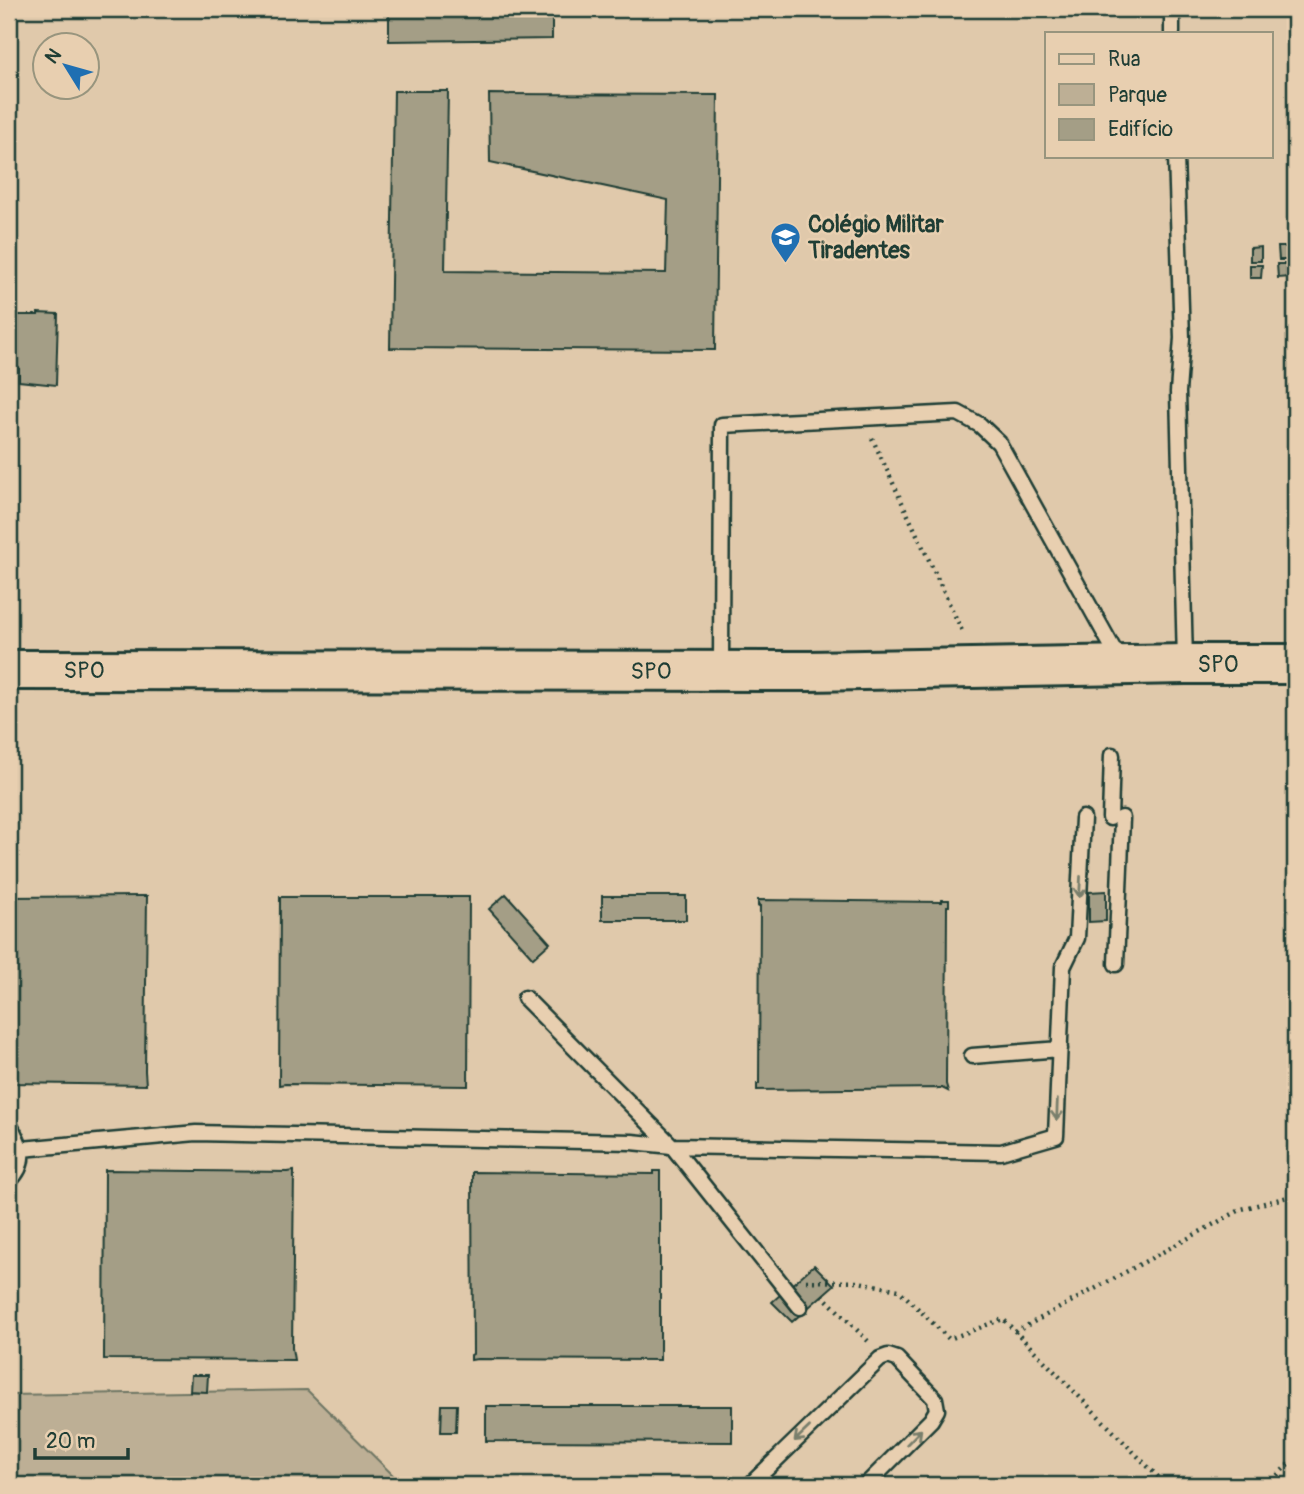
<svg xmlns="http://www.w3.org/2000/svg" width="1304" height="1494" font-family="Pangolin,sans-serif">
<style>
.green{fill:#bdaf95;stroke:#6e7664;stroke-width:2}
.building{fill:#a49e86;stroke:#1f3d34;stroke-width:2}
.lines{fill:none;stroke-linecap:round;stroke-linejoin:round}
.lane-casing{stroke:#1f3d34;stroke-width:19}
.secondary-casing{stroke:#1f3d34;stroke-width:44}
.path{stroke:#1f3d34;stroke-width:4.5;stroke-dasharray:2 5;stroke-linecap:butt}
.lane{stroke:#e8cfb0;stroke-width:14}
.secondary{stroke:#e8cfb0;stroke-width:38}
.oneway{stroke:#797f6c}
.labels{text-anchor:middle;stroke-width:5;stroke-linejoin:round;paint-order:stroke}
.poi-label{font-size:23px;font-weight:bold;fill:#1f3d34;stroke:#e8cfb0;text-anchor:start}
.street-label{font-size:23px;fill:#1f3d34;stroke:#e8cfb0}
</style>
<rect width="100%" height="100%" fill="#e0c9ab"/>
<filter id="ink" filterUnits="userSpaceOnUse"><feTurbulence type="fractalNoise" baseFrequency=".0143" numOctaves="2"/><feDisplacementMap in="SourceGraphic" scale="14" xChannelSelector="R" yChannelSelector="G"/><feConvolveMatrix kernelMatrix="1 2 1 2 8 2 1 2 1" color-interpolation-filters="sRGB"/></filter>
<g filter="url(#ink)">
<path class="green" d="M307 1390 403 1485H9V1395Z"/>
<path class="building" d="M389 9H552V39L389 41Z
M394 91H448L445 271 666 273 668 200 490 162 489 94 718 95 715 350 390 348Z
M1261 247V261H1250V248Z
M1278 247H1289L1290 260H1279Z
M1277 264H1289L1290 277 1278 278Z
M1250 265H1262L1261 278H1250Z
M38 313 58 314 56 385 19 381V367L17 366V315H38Z
M1106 891V921L1089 922V892Z
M506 894 550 943 533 958 489 909Z
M141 896H147L145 1071 146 1085 9 1083V897Z
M602 896H686V920H602Z
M280 897H469L468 1086 285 1084 279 1085Z
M758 900 942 902V900H949V906H947L946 1084 948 1091 942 1088 757 1090V1084H759L760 905 758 906Z
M105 1170 288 1172 294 1171 292 1348 294 1360 104 1359Z
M654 1171H660V1360L477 1359 471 1360V1355L473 1354 472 1172 654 1174Z
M814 1265 834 1285 792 1322 772 1302Z
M191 1375H208L207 1392 190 1391Z
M442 1405H457L456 1432H441Z
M486 1406H732V1442L486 1441Z"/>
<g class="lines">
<defs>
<path id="lane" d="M1172 9V33
M1176 156 1182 338 1178 392 1185 661
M721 669 722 425 958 413 980 425 999 443 1120 661
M1110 818 1112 755
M1116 964 1122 818
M525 998 672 1146 800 1307
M972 1056 1060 1049
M9 1124C21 1145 29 1162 9 1181
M22 1149 196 1133 632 1142 672 1146 1001 1152 1056 1136 1063 967 1077 938 1083 818
M750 1485 880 1359 888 1356 897 1359 935 1399 937 1410 931 1420 866 1485"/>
<g id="secondary">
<path id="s1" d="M9 670 809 671 1185 664H1295"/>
</g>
</defs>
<use href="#lane" class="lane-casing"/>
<use href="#secondary" class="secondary-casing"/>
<path class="path" d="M872 438 963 633
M806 1281 859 1282 899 1290 949 1339 1003 1319 1166 1485
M822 1295 868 1341
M1015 1332 1242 1209 1295 1195
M976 1485 983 1479 989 1485
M1267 1485 1295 1458"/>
<use href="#lane" class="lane"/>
<use href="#secondary" class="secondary"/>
</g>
<defs><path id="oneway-shaft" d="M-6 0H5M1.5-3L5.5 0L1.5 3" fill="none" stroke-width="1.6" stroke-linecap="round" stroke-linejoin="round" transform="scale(1.75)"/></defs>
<g class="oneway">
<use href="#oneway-shaft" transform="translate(1080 887) rotate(93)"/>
<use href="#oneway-shaft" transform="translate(1057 1110) rotate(92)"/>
<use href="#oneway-shaft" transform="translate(802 1434) rotate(136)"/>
<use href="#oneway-shaft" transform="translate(914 1437) rotate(-45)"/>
</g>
</g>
<defs>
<symbol id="school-pin" viewBox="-11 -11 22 30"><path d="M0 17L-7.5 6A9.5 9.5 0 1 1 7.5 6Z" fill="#1f6fb2" stroke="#e8cfb0"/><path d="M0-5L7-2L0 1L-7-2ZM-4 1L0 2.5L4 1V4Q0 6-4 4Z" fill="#fff"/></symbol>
</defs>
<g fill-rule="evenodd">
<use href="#school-pin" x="768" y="220" width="35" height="47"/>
</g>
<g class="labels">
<g class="poi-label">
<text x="808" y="232">Colégio Militar<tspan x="808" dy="26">Tiradentes</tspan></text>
</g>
<g class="street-label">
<text dy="8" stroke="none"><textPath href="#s1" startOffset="1209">SPO</textPath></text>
<text dy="8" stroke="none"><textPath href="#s1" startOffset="75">SPO</textPath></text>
<text dy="8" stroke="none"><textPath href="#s1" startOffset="642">SPO</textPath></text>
</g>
</g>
<rect width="1304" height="1494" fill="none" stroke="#e8cfb0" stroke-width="35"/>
<rect x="18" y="18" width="1269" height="1459" fill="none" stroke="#1f3d34" stroke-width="2.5" filter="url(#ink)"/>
<rect x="1045" y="32" width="228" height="126" fill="#e8cfb0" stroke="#98957e" stroke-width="2"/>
<rect x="1059" y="54" width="35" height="10" fill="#e8cfb0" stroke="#98957e" stroke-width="2"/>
<text x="1108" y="66" font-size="21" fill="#1f3d34">Rua</text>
<rect x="1059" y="84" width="35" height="21" fill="#bdaf95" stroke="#98957e" stroke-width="2"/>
<text x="1108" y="102" font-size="21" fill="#1f3d34">Parque</text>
<rect x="1059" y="119" width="35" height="21" fill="#a49e86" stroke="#98957e" stroke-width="2"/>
<text x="1108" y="136" font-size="21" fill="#1f3d34">Edifício</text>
<g transform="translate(66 66) rotate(307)"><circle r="33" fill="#e8cfb0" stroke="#98957e" stroke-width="2"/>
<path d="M0-5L12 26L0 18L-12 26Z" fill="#1f6fb2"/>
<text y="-10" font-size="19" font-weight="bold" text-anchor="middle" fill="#1f3d34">N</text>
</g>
<path d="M35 1448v10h93v-10" fill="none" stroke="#1f3d34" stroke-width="3.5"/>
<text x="46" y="1448" font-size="21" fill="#1f3d34" stroke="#e8cfb0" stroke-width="5" paint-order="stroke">20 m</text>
</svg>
